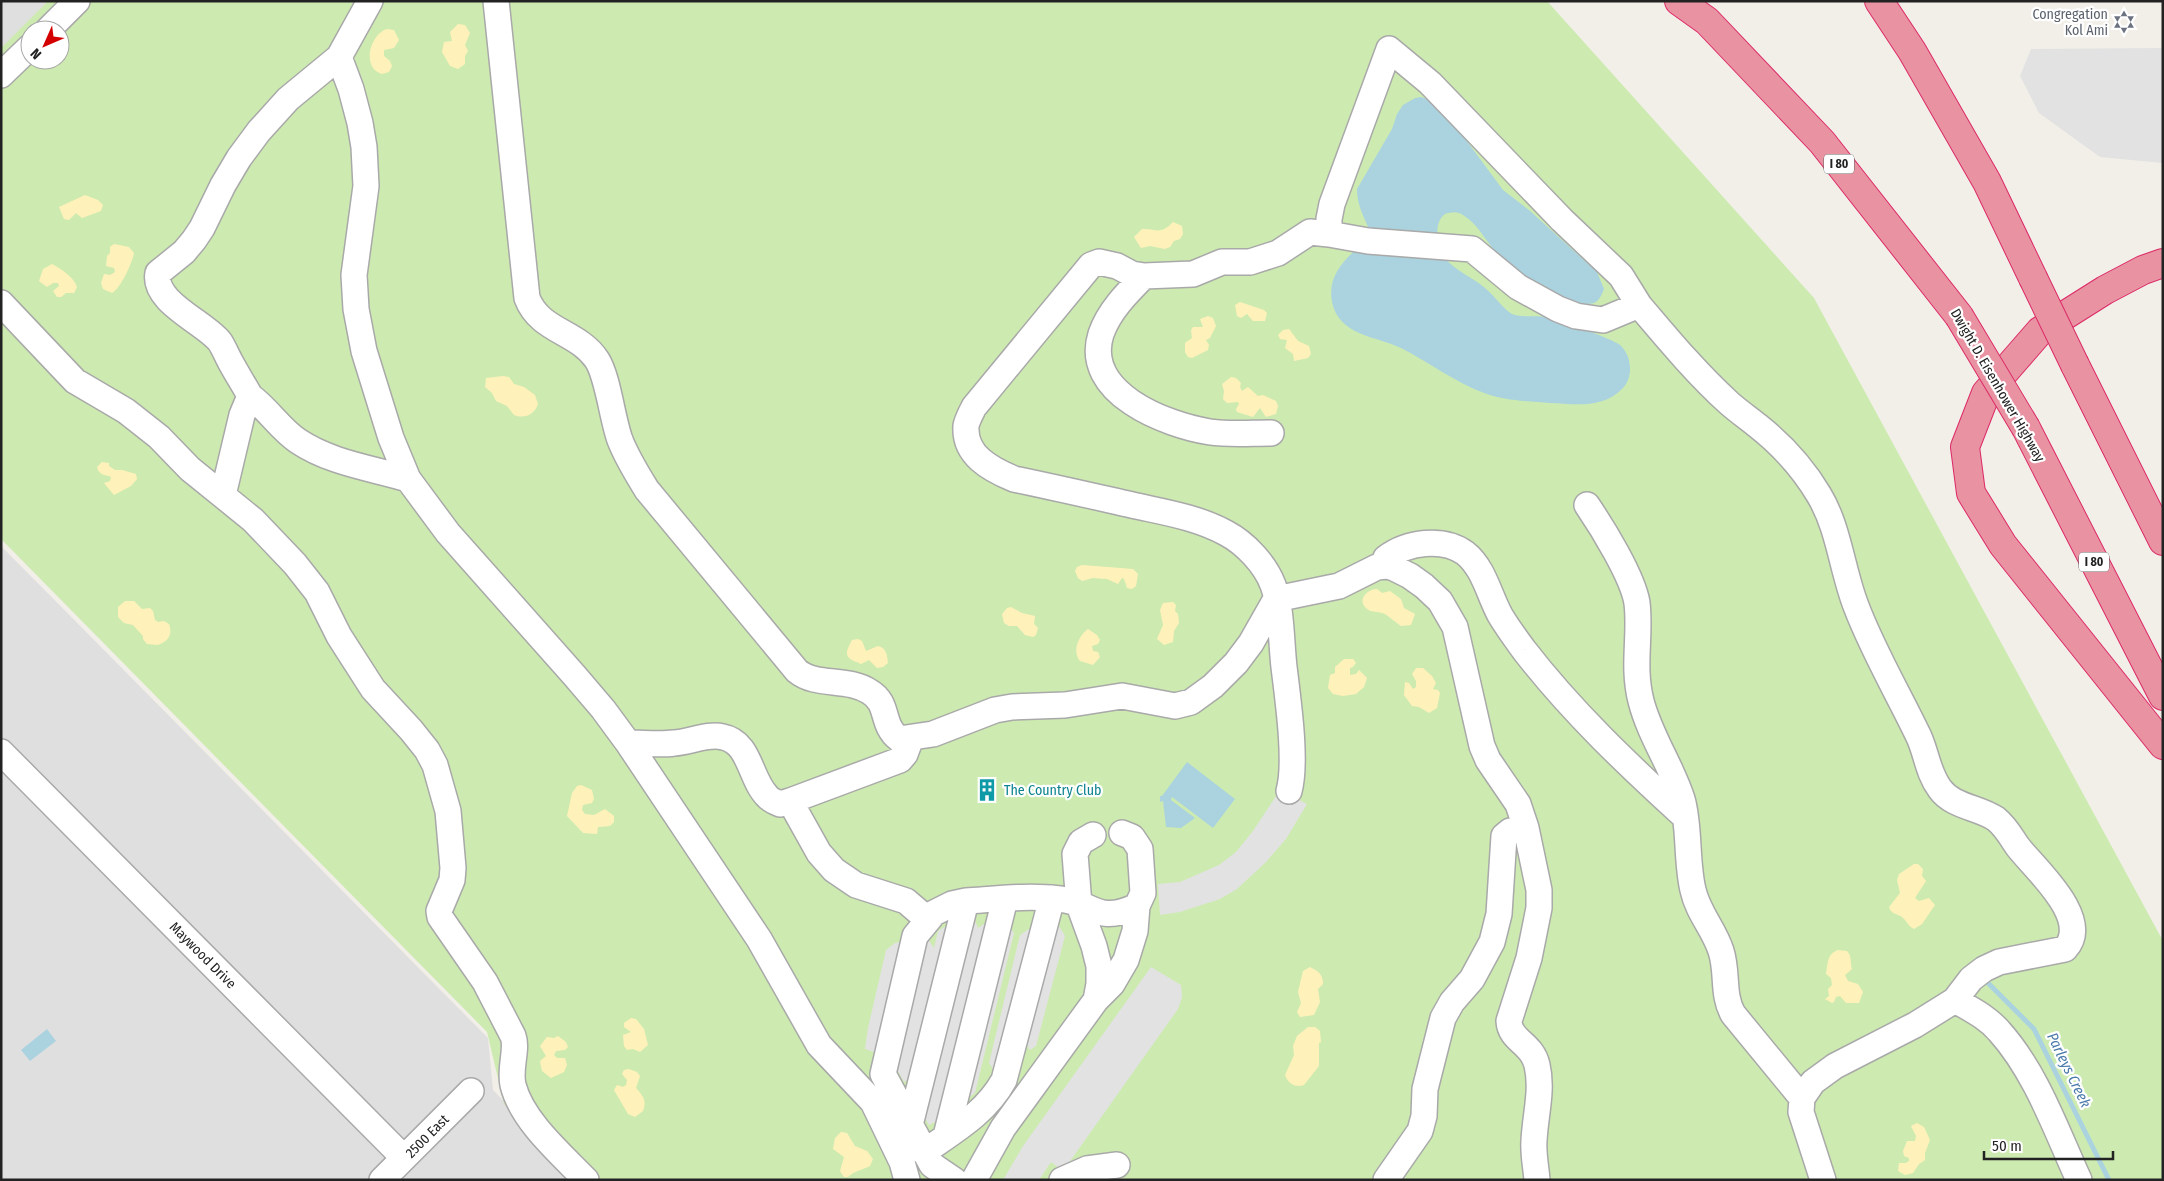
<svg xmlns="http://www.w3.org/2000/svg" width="2164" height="1181" font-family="'Fira Sans Condensed',sans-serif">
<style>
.residential{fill:#e0dfdf}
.grass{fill:#cdebb0;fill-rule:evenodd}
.sand{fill:#fff1ba}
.parking{fill:#e2e2e2}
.water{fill:#aad3df}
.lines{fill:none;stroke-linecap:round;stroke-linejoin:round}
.stream{stroke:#aad3df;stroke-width:5}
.minor-casing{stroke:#a9a9a9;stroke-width:28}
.highway-casing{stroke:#dc2a67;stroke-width:30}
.minor{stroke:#fff;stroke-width:25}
.highway{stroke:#e892a2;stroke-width:28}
.highway-bridge-casing{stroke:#dc2a67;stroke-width:30;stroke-linecap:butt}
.highway-bridge{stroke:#e892a2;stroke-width:28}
.labels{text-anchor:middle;stroke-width:4.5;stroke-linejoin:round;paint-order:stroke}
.shield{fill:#fff;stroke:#646464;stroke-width:1}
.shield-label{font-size:12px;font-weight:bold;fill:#222}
.worship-label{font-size:14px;fill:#5b616d;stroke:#fff;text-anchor:end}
.street-label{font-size:14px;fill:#222;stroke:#fff}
.culture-label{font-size:14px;fill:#0d838f;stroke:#fff;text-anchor:start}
.water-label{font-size:15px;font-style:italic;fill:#4a7aab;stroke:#fff}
</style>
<rect width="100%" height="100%" fill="#f2efe9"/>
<path class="residential" d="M1 1H52L1 52Z
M1 546 488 1038 493 1090 581 1180H1Z"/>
<path class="grass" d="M48 1H1547L1814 298 2163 941V1180H580L504 1104 487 1032 1 539V48ZM30 30H60V60H30Z"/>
<path class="sand" d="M458 24 465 25 470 33 465 45 468 51 465 56V64L458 69 450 66 442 52 444 42 452 41 450 32Z
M387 29 394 30 399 40 394 48 384 50V56L390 61 392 66 389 72 382 74C361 68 370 34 387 29Z
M85 195 98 200 103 205 101 211 82 218 76 213 69 220 64 219 59 207Z
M1173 222 1182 226 1183 234 1180 239 1174 241 1170 247 1165 249 1150 246 1141 248 1134 237 1142 229C1156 228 1160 236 1173 222Z
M114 244 129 247 134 253C132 263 121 288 112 293L103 289 101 283 104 274 110 275 115 272 114 268 106 266 107 256 110 253V247Z
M52 264C61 269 74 277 77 287L74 293H66L61 297H57L53 291 59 286 58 283H53L47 287 39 281 43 269Z
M1240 302 1264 310 1267 313 1265 321H1253L1247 314 1241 318 1237 316 1235 305Z
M1208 316 1213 318 1216 326 1210 338 1206 340 1209 345 1208 350 1192 358 1188 357 1185 352V343L1192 338 1191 330 1193 327H1203L1200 319Z
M1289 329 1298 341 1309 346 1311 354 1308 358 1294 361 1293 354 1285 348 1287 340 1280 339 1278 335 1283 330Z
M503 376 509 377 514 384 524 387 535 395 538 404C534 415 525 419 514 415L507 406 496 401 492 393 485 387 486 378Z
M1231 377 1236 378 1241 383 1240 387 1242 391 1248 387 1258 396 1263 395 1276 401 1278 406 1276 414 1266 417 1260 408 1253 417 1237 412 1236 409 1239 404 1238 402 1227 403 1223 399 1224 391 1222 384Z
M102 462 109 463V466L115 470H122L136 474 137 479 131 486 114 495 104 483 110 481 111 477C105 474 99 476 97 467Z
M1082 565 1133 569 1138 574 1136 586 1132 589 1127 588 1124 579 1122 578 1118 584 1107 579 1093 578 1082 581 1078 578 1075 571 1077 567Z
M1377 589 1382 593 1390 591 1401 599 1404 608 1415 614 1411 625 1401 626C1398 624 1387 615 1385 614 1379 611 1370 613 1366 608 1357 600 1367 589 1377 589Z
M125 601H134L142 609 150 608 153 611 155 620 158 622 164 621 169 624C173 635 168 641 158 645L147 644 143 639V636L133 625 124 623 118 617V607Z
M1173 602 1176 605 1175 611 1178 614 1179 623 1174 631 1173 642 1164 645 1157 639 1163 625 1160 610 1163 603Z
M1011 607 1022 613 1035 616 1034 624 1038 628 1036 635 1033 637 1025 635 1017 626H1009L1004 623 1002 614 1007 608Z
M1088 629 1097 635 1100 640 1098 644 1092 646 1093 651 1098 652 1100 657 1093 665 1080 661C1072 652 1078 636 1088 629Z
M858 639 862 641 866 651 878 646C887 648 887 656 888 663L883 667 877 668 869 660 861 664C846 658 843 656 852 640Z
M1344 659H1353L1356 663 1353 667 1350 668V675L1356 674 1359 670 1367 678 1364 687 1356 694 1343 696 1333 694 1328 688 1330 675 1335 673V667Z
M1416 668H1423L1432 676 1436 683 1433 689 1438 690 1440 693 1437 708 1429 713 1419 707 1412 706 1404 695 1405 682 1409 683 1413 689 1416 687V681L1412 674Z
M581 785 592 790 594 799 592 803 583 805 582 810 585 814 594 815 605 809 614 816V822L610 826 598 827 597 834 583 833 567 816 572 793 577 786Z
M1914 864H1918L1923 869 1922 876 1926 881 1915 898 1919 901 1929 898 1935 905 1922 924 1914 929C1908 926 1907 921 1902 917 1896 913 1891 914 1889 907L1900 893 1897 880 1899 874Z
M1838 950 1847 951C1852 956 1850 963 1852 969L1845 975 1848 981 1858 984 1863 992 1859 1003H1846L1840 996 1836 997 1834 1002 1832 1003 1825 999 1829 996 1828 989 1832 985 1831 978 1826 974C1828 963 1827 954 1838 950Z
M1310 967C1318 971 1323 974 1323 984L1318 989 1320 1002 1314 1015 1300 1017 1297 1012 1301 1003 1298 992 1303 971Z
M631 1018 636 1019 644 1029 648 1045 640 1052 633 1049 627 1050 624 1046 623 1035 631 1032 624 1027V1023Z
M1308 1027H1315L1320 1031 1321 1042 1319 1043V1066L1304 1085C1296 1088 1288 1084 1285 1075L1294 1055 1293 1046 1297 1036Z
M558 1036 566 1042 568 1047 565 1050 556 1051 554 1055 557 1058H565L567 1065 564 1072 551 1078 542 1071 540 1061 546 1056 540 1046 547 1037 554 1038Z
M629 1069 637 1072 640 1076 636 1088C643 1096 647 1100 643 1111L635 1117 628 1114 614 1090 617 1085 623 1087 626 1085 627 1080 622 1074 624 1070Z
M1917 1123 1924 1127 1930 1140 1925 1153V1160L1919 1164 1913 1173 1905 1175 1898 1171 1899 1163H1906L1909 1161V1158L1904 1156 1903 1151 1907 1141H1915L1916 1136 1911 1126Z
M841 1132 847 1133 855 1146 867 1151 873 1159 870 1166C862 1170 854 1171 848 1177H844L840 1171 844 1157 833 1149 835 1138Z"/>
<path class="parking" d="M2163 48V163L2100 157 2039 113 2020 76 2031 49Z
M1280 790 1307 804 1286 839 1265 863 1237 889 1220 899 1180 912 1160 915 1158 884 1180 882 1219 865 1236 852 1253 831Z
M971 911 978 928 993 918 1005 919 1014 933 975 1093 968 1098 957 1112 929 1125 909 1090V1079L904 1082 890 1057 865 1049 868 1028 886 950 895 943 926 936 934 948 938 931Z
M1054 918 1065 936 1036 1046 1030 1050 1023 1039 1018 1056 993 1069 989 1063 1020 935 1038 923Z
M1151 967 1181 985 1182 997 1178 1009 1063 1171 1051 1162 1039 1180H1003L1023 1146Z"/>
<path class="water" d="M1421 97 1432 101 1452 121 1503 190 1529 210 1597 272 1604 289C1602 294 1600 299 1596 302 1573 314 1512 268 1496 252 1485 240 1477 223 1463 215 1458 211 1451 212 1445 214 1432 224 1438 246 1446 259 1453 269 1475 279 1485 288 1494 295 1503 309 1512 314 1522 318 1536 315 1546 317 1557 319 1613 339 1620 345 1632 356 1634 377 1622 389 1602 409 1575 404 1550 403 1528 401 1505 401 1484 393 1454 382 1429 362 1401 348 1376 336 1339 336 1332 302 1326 269 1353 255 1371 234 1365 218 1357 207 1357 189L1392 129 1397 114 1403 105 1415 98Z
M1187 762 1235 799 1213 828 1172 797 1171 800 1195 818 1181 828 1166 827 1163 801 1160 802V796H1162Z
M47 1029 56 1041 30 1061 21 1050Z"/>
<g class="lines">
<path class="stream" d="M1989 984 2034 1029 2109 1180"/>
<defs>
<path id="minor" d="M370 1 339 57 288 99 259 131 239 158 223 185 202 228 194 240 184 252 158 273C152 302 206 323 220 342 224 348 227 356 231 363 237 374 244 385 250 396 268 409 280 429 298 441 331 463 371 468 408 479
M496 1 527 298C540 332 578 331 597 360 608 377 612 418 620 440 627 458 637 474 647 490L797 671C816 687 848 677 870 692 890 704 880 724 899 739L933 734 995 710 1012 707 1065 705 1122 696 1175 706 1191 702 1213 686 1236 663 1251 643 1276 599 1339 586 1377 567 1387 566 1394 568 1410 576 1424 586 1440 601 1455 627 1482 746 1488 760 1518 804 1526 828 1539 890V908L1529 958 1509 1021C1510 1041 1532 1043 1537 1065 1543 1090 1535 1116 1534 1141 1533 1154 1536 1167 1537 1180
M48 30 77 1
M339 57 351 89 360 123 364 147 366 186 354 275 356 309 364 351 391 438 408 479 448 533 574 675 603 709 628 743C644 743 659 745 674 743 690 742 708 733 723 737 750 742 750 779 767 796 770 800 775 802 780 804L790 801
M1 75 30 47
M1329 234 1368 241 1472 249 1518 287 1558 309 1576 316 1603 320 1639 305C1667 338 1696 373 1729 403 1738 411 1748 418 1758 426 1782 445 1803 468 1819 495 1839 528 1842 570 1856 606 1873 651 1898 693 1919 737 1927 755 1928 773 1940 789 1953 807 1978 807 1996 819 2006 827 2011 837 2018 847 2035 869 2093 919 2065 949L1999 962 1984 969 1971 979 1955 1000 1915 1025 1835 1066 1813 1082 1802 1098
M1144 276C1127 293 1109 311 1101 334 1082 393 1166 425 1210 432 1230 435 1251 433 1271 433
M1 303 75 381 126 411 159 437 190 469 253 520 295 564 317 592 339 636 373 689 411 730 427 750 435 765 448 811 453 868 452 880 439 911 440 917 485 982 513 1036C518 1049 509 1068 513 1085 522 1121 561 1154 586 1180
M223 495 242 415 250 396
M1587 505C1602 527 1633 577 1637 603 1641 636 1632 666 1641 701 1650 736 1671 765 1682 799 1690 826 1686 861 1693 890 1698 913 1714 929 1721 951 1728 972 1722 995 1733 1014L1802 1098 1801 1112 1823 1180
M1387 566 1386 558C1407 542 1443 537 1465 553 1484 568 1489 595 1500 615 1507 627 1516 639 1524 650 1571 711 1628 765 1685 817
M911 738 905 754 900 760 790 801 819 853 834 870 856 885 906 901 927 919
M628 743 759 939 819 1045 873 1102 902 1162 907 1180
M1 752 404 1158
M1289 791C1297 762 1288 700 1284 667 1281 641 1282 610 1273 585 1265 564 1245 543 1226 533 1197 517 1163 512 1132 505 1092 496 1053 487 1014 479 990 469 964 455 966 426 967 420 971 413 974 407L1091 265 1099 262 1117 266 1132 274 1144 276 1193 274 1222 262H1250L1278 253 1310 232 1329 234V219L1332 204 1389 49 1430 83 1562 220 1621 276 1639 305
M1096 1000 1112 984 1126 960 1135 931 1137 906 1143 893 1140 849 1132 837 1122 833
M1955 1000C1970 1009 1987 1017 1999 1031 2036 1072 2056 1130 2079 1180
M910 1125 966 901
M946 1136 1005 899
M924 1152C954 1131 986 1113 1004 1080L1052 898
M382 1180 471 1091
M954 1180 932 1165 883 1074 915 936 934 913 952 904 966 901C997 899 1029 895 1060 899 1095 903 1096 925 1137 906
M974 1180 1003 1128 1096 1000 1099 984V966L1094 946 1079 905 1075 854 1081 842 1093 835
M1062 1180 1087 1169 1117 1165
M1386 1180 1420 1131 1424 1116 1425 1089 1443 1018 1452 1002 1472 979 1492 942 1499 914 1504 836 1510 831 1526 828"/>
<path id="highway" d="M1679 1 1707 21 1822 142 1959 316
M1879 1 1912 51 1987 182 2033 278
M2163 263 2143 270 2105 290 2040 331 1986 393 1965 447 1971 493 2003 545 2163 745
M2075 365 2163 541
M2026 428 2163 696"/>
</defs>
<use href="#minor" class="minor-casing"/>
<use href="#highway" class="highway-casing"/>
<use href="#minor" class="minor"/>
<use href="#highway" class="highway"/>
<defs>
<path id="highway-bridge" d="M2033 278 2075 365
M1959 316 2026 428"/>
</defs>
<use href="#highway-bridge" class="highway-bridge-casing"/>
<use href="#highway-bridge" class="highway-bridge"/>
</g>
<defs>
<symbol id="synagogue-bare" viewBox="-9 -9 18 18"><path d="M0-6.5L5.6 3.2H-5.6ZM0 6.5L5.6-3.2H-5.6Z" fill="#6b7280" stroke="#fff" stroke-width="2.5" paint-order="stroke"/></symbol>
<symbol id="building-bare" viewBox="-9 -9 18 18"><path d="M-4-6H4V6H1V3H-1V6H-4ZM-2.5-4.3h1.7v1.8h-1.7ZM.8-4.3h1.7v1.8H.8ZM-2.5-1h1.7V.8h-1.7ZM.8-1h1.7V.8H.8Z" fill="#0f9aa8" stroke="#fff" stroke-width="2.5" paint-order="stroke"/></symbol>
</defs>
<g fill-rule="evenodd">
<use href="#synagogue-bare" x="2108" y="6" width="32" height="32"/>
<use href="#building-bare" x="971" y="774" width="32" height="32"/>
</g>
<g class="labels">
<g class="shield">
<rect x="1824" y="154.5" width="30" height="19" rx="4"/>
<rect x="2079" y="552.5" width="30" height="19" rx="4"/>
</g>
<g class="shield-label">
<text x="1839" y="168">I 80</text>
<text x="2094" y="566">I 80</text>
</g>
<g class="worship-label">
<text x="2108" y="19">Congregation<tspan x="2108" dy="16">Kol Ami</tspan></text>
</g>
<g class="street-label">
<text transform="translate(1998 385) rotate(60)" y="5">Dwight D. Eisenhower Highway</text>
<text transform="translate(203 955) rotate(45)" y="5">Maywood Drive</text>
<text transform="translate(427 1136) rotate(-45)" y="5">2500 East</text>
</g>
<g class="culture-label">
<text x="1004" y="795">The Country Club</text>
</g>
<g class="water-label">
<text transform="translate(2069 1070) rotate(64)" y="5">Parleys Creek</text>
</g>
</g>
<rect width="2164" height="1181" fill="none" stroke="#222222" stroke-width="5"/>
<g transform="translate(45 45) rotate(225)"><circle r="24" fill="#ffffff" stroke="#a7a7a7"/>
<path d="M0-4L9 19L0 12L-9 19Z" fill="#d40000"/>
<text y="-8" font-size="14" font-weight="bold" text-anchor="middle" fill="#222222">N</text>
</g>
<path d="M1984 1151v8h129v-8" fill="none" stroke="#222222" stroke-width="2.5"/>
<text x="1992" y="1151" font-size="15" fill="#222222" stroke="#ffffff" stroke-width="4" paint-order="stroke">50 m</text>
</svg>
